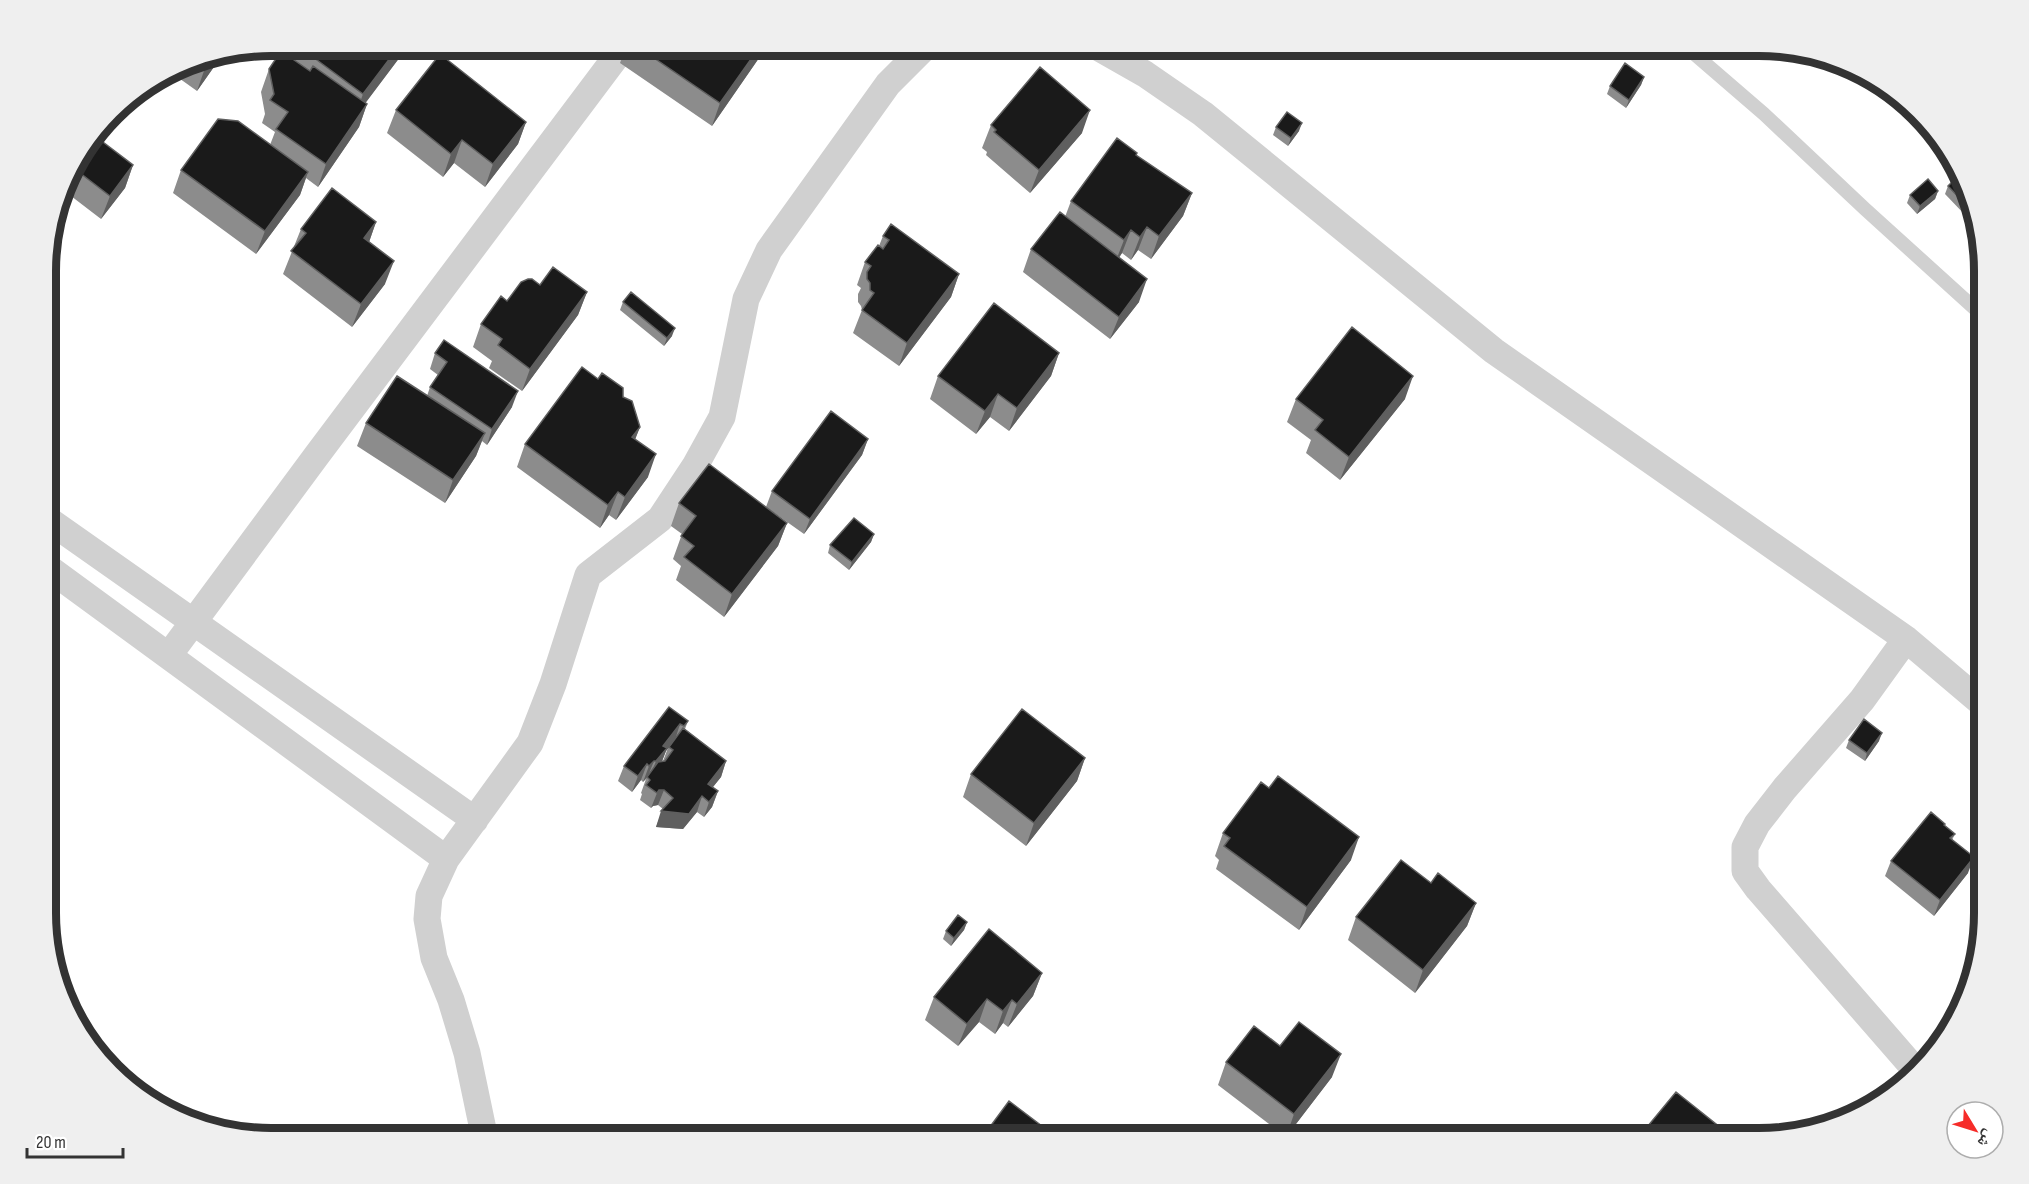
<svg xmlns="http://www.w3.org/2000/svg" width="2029" height="1184" font-family="'Sofia Sans Condensed','Noto Naskh Arabic',sans-serif">
<style>
.lines{fill:none;stroke-linecap:round;stroke-linejoin:round}
.lane{stroke:#d0d0d0;stroke-width:14}
.street{stroke:#d0d0d0;stroke-width:27}
.wall{fill:#8c8c8c;fill-rule:evenodd}
.shaded-wall{fill:#5f5f5f}
.building{fill:#1a1a1a;stroke:#5f5f5f;stroke-width:1.5}
.rim{fill:none;stroke:#333;stroke-width:8}
</style>
<rect width="100%" height="100%" fill="#fff"/>
<g class="lines">
<path class="lane" d="M1684 45 1764 114 1865 209 1983 316"/>
<path class="street" d="M1094 45 1145 74 1203 114 1494 351 1906 639 1984 705
M47 519 475 820
M47 567 446 859
M1906 639 1862 700 1785 788 1757 824 1745 847V871L1758 889 1918 1073
M169 655 317 455 625 45
M485 1139 467 1053 451 1000 434 958 427 919 429 896 446 859 530 743 553 684 588 575 660 519 695 466 722 417 746 299 769 250 888 84 927 45"/>
</g>
<path class="wall" d="M299 45H406L403 53 365 103 367 104 359 127 318 187 306 178 300 195 256 254 173 193 181 170 270 145 275 132 262 123 265 114 261 92 269 69 293 59Z
M627 45H764L759 58 712 126 620 63Z
M223 54 197 91 169 71 184 62Z
M1644 77 1641 85 1626 108 1607 94 1610 86Z
M396 110 526 122 518 144 485 187 454 163 443 177 387 133Z
M991 125 1082 133 1030 193 986 155 987 152 982 148Z
M1276 127 1299 131 1288 146 1273 135Z
M1137 153 1136 156 1192 193 1183 216 1151 259 1138 250 1131 260 1122 253 1119 258 1139 302 1110 339 1023 272 1031 249 1065 217 1071 201Z
M133 165 125 188 101 219 71 196 54 219 68 170Z
M1948 186 1972 198 1975 210 1967 217 1945 194Z
M1938 191 1935 199 1917 214 1907 203 1910 195Z
M376 222 369 242 385 284 352 327 283 274 301 229Z
M883 236 959 274 951 297 899 366 853 333 862 310 861 306 858 302V294L861 288 857 285 865 262 879 246Z
M540 285 587 292 578 315 522 391 489 368 492 361 473 347 481 324Z
M623 302 672 336 664 346 620 310Z
M435 353 512 407 487 445 482 441 476 456 445 503 357 446 366 423 427 396 430 387 438 375 430 369Z
M1059 353 1051 376 1009 431 990 417 976 434 930 399 938 376Z
M623 397 640 427 635 439 648 477 616 520 609 515 600 528 517 467 525 444Z
M1296 399H1405L1340 480 1306 453 1311 440 1287 422Z
M868 439 862 455 804 534 766 507 772 491Z
M679 503 787 523 778 546 724 617 676 580 681 566 673 559 682 534 671 526Z
M874 534 871 542 849 570 828 553 830 545Z
M669 707 688 721 685 729 726 761 721 777 713 787 718 791 712 807 704 817 697 812 683 829 656 827 663 809 658 805 653 806 651 808 640 800 642 794 641 793 646 779 643 782 641 780 632 792 618 781 624 766ZM668 748 663 761H662L666 751Z
M1849 740 1879 741 1865 761 1846 748Z
M1085 758 1077 781 1026 846 963 797 971 774Z
M1945 824 1944 826 1955 834 1952 840 1968 873 1934 916 1885 876 1891 861Z
M1223 833 1351 860 1299 930 1216 869 1219 860 1215 856Z
M1431 883 1476 903 1467 926 1415 993 1348 940 1356 917Z
M967 922 964 930 951 946 943 939 946 931Z
M1042 973 1033 996 1008 1027 1003 1023 995 1034 979 1022 958 1046 925 1020 934 997Z
M1226 1062 1332 1077 1286 1137 1218 1085Z"/>
<path class="shaded-wall" d="M400 45H406L403 53 355 117 363 94Z
M761 45H764L759 58 712 126 720 103Z
M223 54 197 91 205 68 214 56Z
M1644 77 1641 85 1626 108 1629 100Z
M367 104 359 127 318 187 326 164Z
M1090 110 1082 133 1030 193 1039 170Z
M526 122 518 144 485 187 493 164Z
M1302 123 1299 131 1288 146 1291 138Z
M462 140 454 163 443 177 451 154Z
M133 165 125 188 101 219 110 196Z
M308 172 300 195 256 254 265 231Z
M80 173 71 196 54 219 61 197Z
M1938 191 1935 199 1917 214 1920 206Z
M1192 193 1183 216 1151 259 1159 236Z
M1974 206 1975 210 1967 217 1970 209Z
M376 222 368 245 364 238Z
M1147 227 1138 250 1131 260 1140 237Z
M1131 230 1122 253 1115 263 1124 240Z
M394 261 385 284 352 327 361 304Z
M959 274 951 297 899 366 907 343Z
M1147 279 1139 302 1110 339 1119 317Z
M587 292 578 315 522 391 530 369Z
M675 328 672 336 664 346 667 338Z
M1059 353 1051 376 1009 431 1017 408Z
M1413 376 1405 399 1340 480 1349 457Z
M518 391 512 407 487 445 492 429Z
M998 394 990 417 976 434 985 411Z
M640 427 631 450 632 437Z
M485 433 476 456 445 503 453 480Z
M868 439 862 455 804 534 810 519Z
M656 454 648 477 616 520 625 497Z
M618 492 609 515 600 528 608 505Z
M787 523 778 546 724 617 732 594Z
M874 534 871 542 849 570 852 562Z
M680 724 675 740 666 751 661 764 650 777 656 761 663 746Z
M1882 733 1879 741 1865 761 1867 753Z
M1085 758 1077 781 1026 846 1034 823Z
M654 761 648 776 643 782 649 766Z
M726 761 721 777 704 798 708 784Z
M647 764 641 780 632 792 638 776Z
M659 790H664L658 805 653 806 651 808 657 793Z
M718 791 712 807 704 817 709 802Z
M702 796 697 812 683 829 656 827 661 811Z
M1359 837 1351 860 1299 930 1307 907Z
M1974 857 1968 873 1934 916 1940 900Z
M1476 903 1467 926 1415 993 1423 970Z
M967 922 964 930 951 946 954 938Z
M1042 973 1033 996 1008 1027 1017 1004Z
M987 999 979 1022 958 1046 967 1024Z
M1012 1000 1003 1023 995 1034 1003 1011Z
M1341 1054 1332 1077 1286 1137 1294 1114Z"/>
<path class="building" d="M299 45H400L363 94 298 46Z
M635 45H761L720 103Z
M281 51 310 71 313 66 367 104 326 164 276 129 288 112 270 100 274 94 269 69Z
M440 54 526 122 493 164 462 140 451 154 396 110Z
M214 56 205 68 194 60Z
M1625 63 1644 77 1629 100 1610 86Z
M1040 67 1090 110 1039 170 994 132 996 130 991 125Z
M1287 112 1302 123 1291 138 1276 127Z
M218 119 238 121 308 172 265 231 181 170Z
M95 136 133 165 110 196 80 173 61 197 60 196 68 170Z
M1117 138 1137 153 1136 155 1192 193 1159 236 1147 227 1140 237 1131 230 1124 240 1071 201Z
M1959 175 1963 180 1972 198 1974 206 1970 209 1948 186Z
M1928 179 1938 191 1920 206 1910 195Z
M332 188 376 222 364 238 394 261 361 304 291 251 306 233 301 229Z
M1060 212 1147 279 1119 317 1031 249Z
M891 224 959 274 907 343 862 310 874 293 870 290V283L867 279V272L871 266 865 262 878 245 883 249 889 240 883 236Z
M553 267 587 292 530 369 498 345 502 339 481 324 501 296 507 301 521 282 528 279H532L540 285Z
M631 292 675 328 667 338 623 302Z
M994 303 1059 353 1017 408 998 394 985 411 938 376Z
M1352 327 1413 376 1349 457 1315 430 1323 420 1296 399Z
M444 340 518 391 492 429 430 387 447 362 435 353Z
M582 367 598 379 602 373 623 388V397L632 401 640 427 632 437 656 454 625 497 618 492 608 505 525 444Z
M397 376 485 433 453 480 366 423Z
M831 411 868 439 810 519 772 491Z
M709 464 787 523 732 594 684 557 694 546 681 536 696 516 679 503Z
M854 518 874 534 852 562 830 545Z
M669 707 688 721 684 726 680 724 663 746 667 748 656 761H654L649 766 647 764 638 776 624 766Z
M1022 709 1085 758 1034 823 971 774Z
M1864 719 1882 733 1867 753 1849 740Z
M683 728 726 761 708 784 718 791 709 802 702 796 689 814 661 811 673 798 664 790H659L657 793 646 785 650 780 647 777 658 762 665 761 673 750 669 747Z
M1278 776 1359 837 1307 907 1224 846 1230 838 1223 833 1261 782 1269 788Z
M1931 812 1945 824 1944 825 1955 834 1950 838 1974 857 1940 900 1891 861Z
M1401 860 1431 883 1438 873 1476 903 1423 970 1356 917Z
M958 915 967 922 954 938 946 931Z
M989 929 1042 973 1017 1004 1012 1000 1003 1011 987 999 967 1024 934 997Z
M1299 1022 1341 1054 1294 1114 1226 1062 1254 1026 1280 1046Z
M1676 1092 1731 1136 1729 1139 1638 1138Z
M1009 1101 1059 1139H981Z"/>
<path d="M0 0H2029V1184H0ZM271 56H1759A215 215 0 0 1 1974 271V913A215 215 0 0 1 1759 1128H271A215 215 0 0 1 56 913V271A215 215 0 0 1 271 56Z" fill="#efefef" fill-rule="evenodd"/>
<path class="rim" d="M271 56H1759A215 215 0 0 1 1974 271V913A215 215 0 0 1 1759 1128H271A215 215 0 0 1 56 913V271A215 215 0 0 1 271 56Z"/>
<g transform="translate(1975 1130) rotate(128)"><circle r="28" fill="#ffffff" stroke="#adadad" stroke-width="1.5"/>
<path d="M0-4.5L10 22L0 15L-10 22Z" fill="#f62c29"/>
<text y="-9" font-size="16" font-weight="bold" text-anchor="middle" fill="#333333">ش</text>
</g>
<path d="M27 1148v9h96v-9" fill="none" stroke="#333333" stroke-width="3"/>
<text x="36" y="1148" font-size="18" fill="#333333" stroke="#ffffff" stroke-width="4.5" paint-order="stroke">20 m</text>
</svg>
